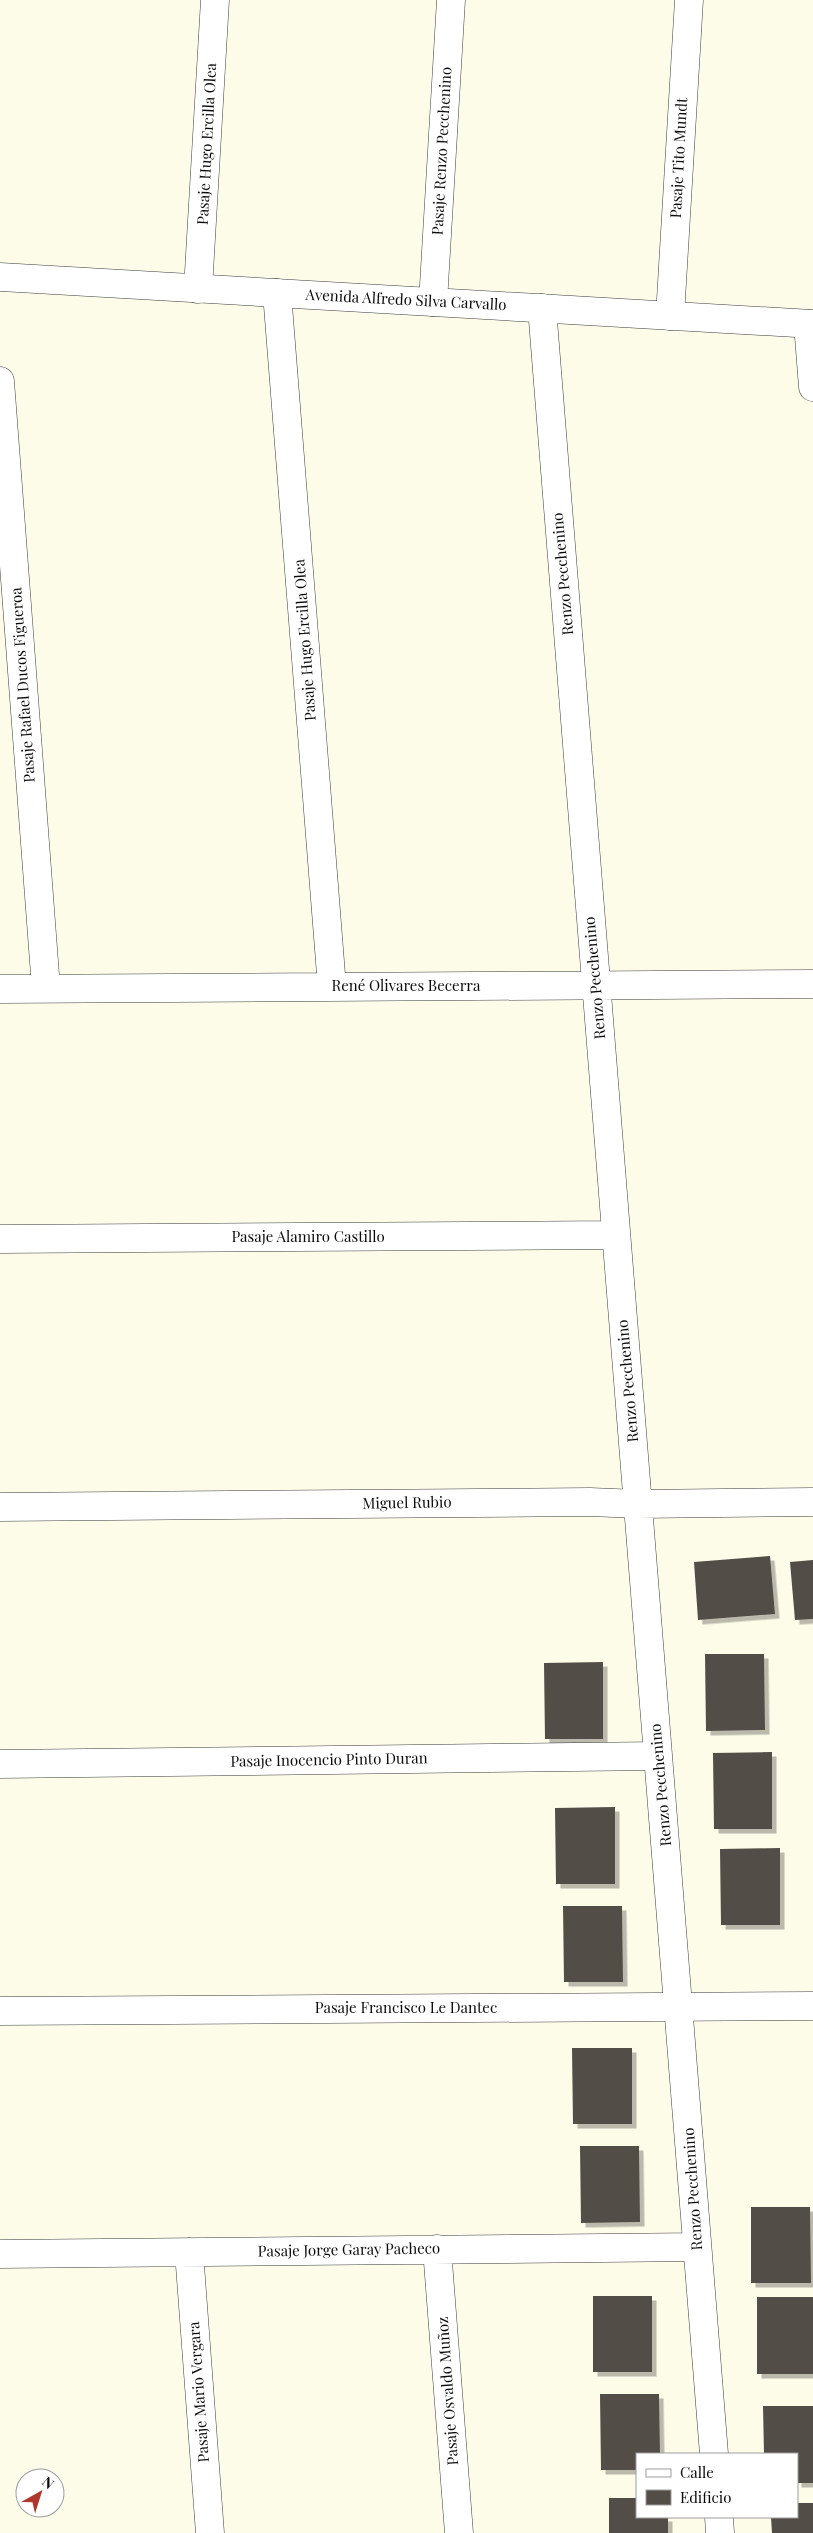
<svg xmlns="http://www.w3.org/2000/svg" width="813" height="2533" font-family="'Playfair Display',serif">
<style>
.building{fill:#524d47;filter:url(#shadow)}
.lines{fill:none;stroke-linecap:round;stroke-linejoin:round}
.minor-casing{stroke:#3d3d3d;stroke-width:29}
.tertiary-casing{stroke:#3d3d3d;stroke-width:29}
.minor{stroke:#fff;stroke-width:28}
.tertiary{stroke:#fff;stroke-width:28}
.labels{text-anchor:middle;stroke-width:5;stroke-linejoin:round;paint-order:stroke}
.street-label{font-size:15px;fill:#0a0a0a;stroke:#fff}
</style>
<defs>
<filter id="shadow"><feDropShadow dx="4.5" dy="4.5" stdDeviation="0" flood-color="#0004"/></filter>
</defs>
<rect width="100%" height="100%" fill="#fdfce9"/>
<path class="building" d="M770 1556 775 1614 698 1620 694 1562Z
M813 1560V1619L795 1620 790 1562Z
M705 1654H764L765 1730 706 1731Z
M603 1662V1739H545L544 1663Z
M772 1752V1829H714L713 1753Z
M615 1807V1884H556L555 1808Z
M780 1848V1925H721L720 1849Z
M563 1906H622L623 1982H564Z
M572 2048H632V2124H573Z
M580 2146H639L640 2222 581 2223Z
M751 2207H810L811 2283H751Z
M593 2296H652V2372H593Z
M757 2297H813V2374H757Z
M600 2394H659L660 2454H637V2470H601Z
M763 2406H813V2483H797V2454H764Z
M609 2498H637V2517H668V2533H609Z
M797 2503H813V2533H772L771 2517H797Z"/>
<g class="lines">
<defs>
<path id="minor" d="M198 289 215 0
M277 293 332 987
M433 302 451 0
M542 308 714 2454
M670 316 689 0
M808 324 813 387
M0 381 46 988
M0 989 813 984
M0 1239 616 1235
M0 1507 590 1502 638 1504 813 1502
M0 1764 658 1756
M0 2011 813 2006
M437 2249 459 2533
M189 2252 210 2533
M0 2254 697 2247
M719 2517 720 2533"/>
<path id="tertiary" d="M0 277 813 324"/>
</defs>
<use href="#minor" class="minor-casing"/>
<use href="#tertiary" class="tertiary-casing"/>
<use href="#minor" class="minor"/>
<use href="#tertiary" class="tertiary"/>
</g>
<g class="labels">
<g class="street-label">
<text transform="translate(207 144) rotate(-87)" y="5">Pasaje Hugo Ercilla Olea</text>
<text transform="translate(442 151) rotate(-87)" y="5">Pasaje Renzo Pecchenino</text>
<text transform="translate(679 158) rotate(-87)" y="5">Pasaje Tito Mundt</text>
<text transform="translate(406 300) rotate(3)" y="5">Avenida Alfredo Silva Carvallo</text>
<text transform="translate(563 574) rotate(-95)" y="5">Renzo Pecchenino</text>
<text transform="translate(305 640) rotate(-94)" y="5">Pasaje Hugo Ercilla Olea</text>
<text transform="translate(23 685) rotate(-94)" y="5">Pasaje Rafael Ducos Figueroa</text>
<text transform="translate(595 978) rotate(-95)" y="5">Renzo Pecchenino</text>
<text x="406" y="991">René Olivares Becerra</text>
<text x="308" y="1242">Pasaje Alamiro Castillo</text>
<text transform="translate(628 1381) rotate(-95)" y="5">Renzo Pecchenino</text>
<text transform="translate(407 1503) rotate(-1)" y="5">Miguel Rubio</text>
<text transform="translate(329 1760) rotate(-1)" y="5">Pasaje Inocencio Pinto Duran</text>
<text transform="translate(661 1785) rotate(-95)" y="5">Renzo Pecchenino</text>
<text x="406" y="2013">Pasaje Francisco Le Dantec</text>
<text transform="translate(693 2189) rotate(-94)" y="5">Renzo Pecchenino</text>
<text transform="translate(349 2250) rotate(-1)" y="5">Pasaje Jorge Garay Pacheco</text>
<text transform="translate(448 2391) rotate(-94)" y="5">Pasaje Osvaldo Muñoz</text>
<text transform="translate(199 2392) rotate(-94)" y="5">Pasaje Mario Vergara</text>
</g>
</g>
<rect x="636" y="2453" width="162" height="65" fill="#ffffff" stroke="#9d9d9d"/>
<rect x="646" y="2469" width="25" height="8" fill="#ffffff" stroke="#9d9d9d"/>
<text x="680" y="2478" font-size="15" fill="#0a0a0a">Calle</text>
<rect x="646" y="2490" width="25" height="15" fill="#524d47" stroke="#9d9d9d"/>
<text x="680" y="2503" font-size="15" fill="#0a0a0a">Edificio</text>
<g transform="translate(40 2493) rotate(39)"><circle r="24" fill="#ffffff" stroke="#9d9d9d"/>
<path d="M0-4L9 19L0 12L-9 19Z" fill="#af372d"/>
<text y="-8" font-size="14" font-weight="bold" text-anchor="middle" fill="#0a0a0a">N</text>
</g>
</svg>
